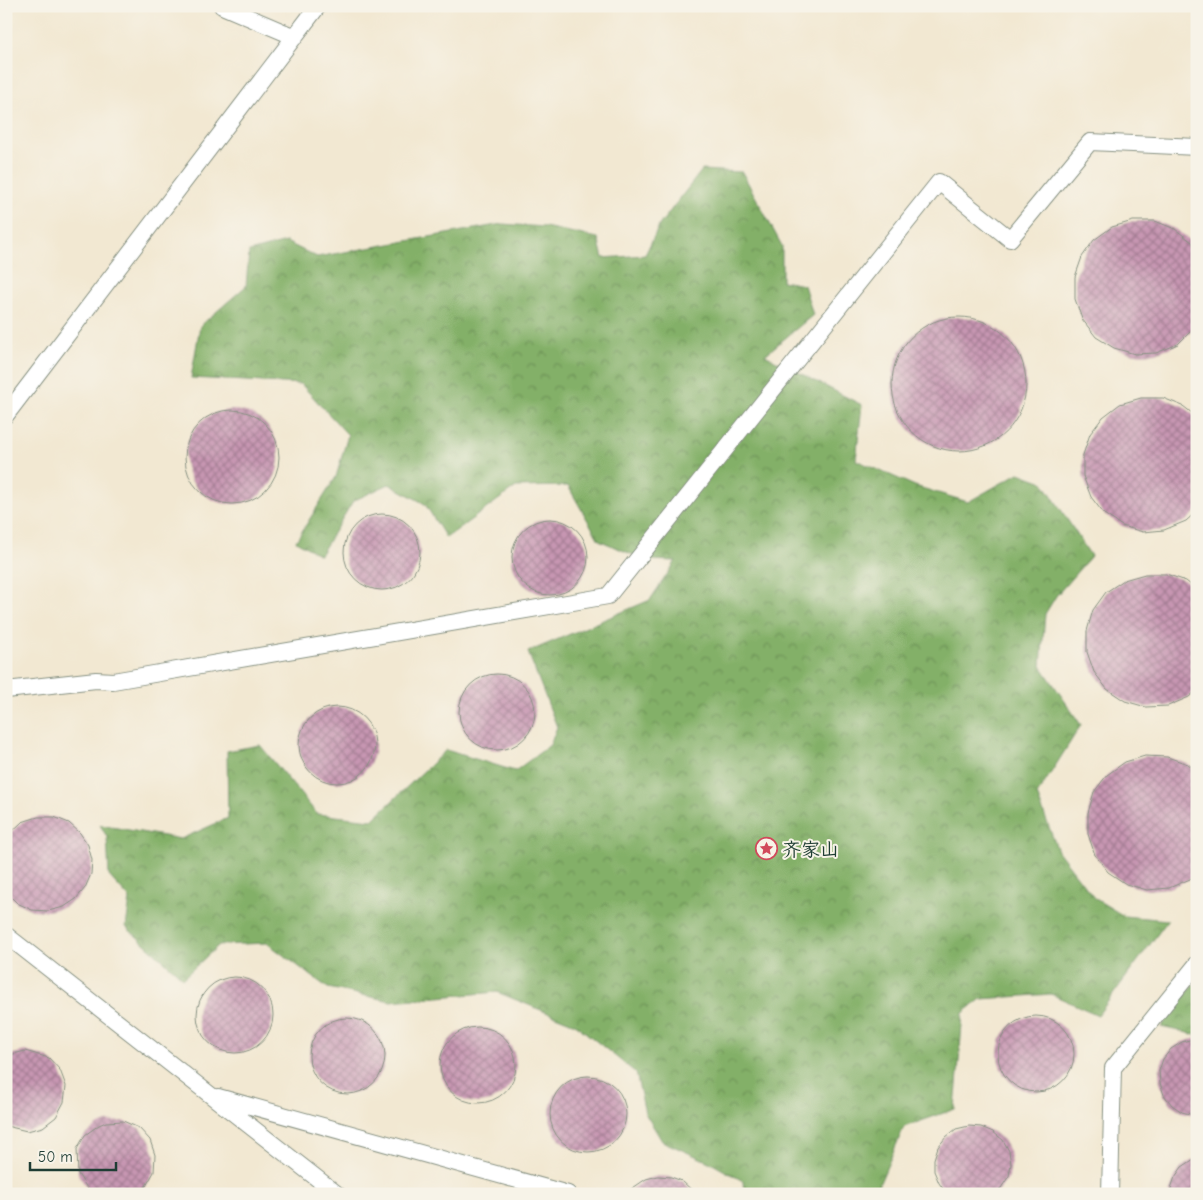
<svg xmlns="http://www.w3.org/2000/svg" width="1203" height="1200" font-family="'Comic Neue','LXGW WenKai TC',sans-serif">
<style>
.forest{fill:url(#forest-crowns);stroke:#51764e}
.building{fill:url(#building-cross-hatch)}
.lines{fill:none;stroke-linecap:round;stroke-linejoin:round}
.minor-casing{stroke:#889283;stroke-width:18}
.minor{stroke:#fff;stroke-width:16}
.labels{text-anchor:middle;stroke-width:4;stroke-linejoin:round;paint-order:stroke}
.poi-label{font-size:19px;fill:#1f3d34;stroke:#f7f3e8;text-anchor:start}
</style>
<defs>
<pattern id="forest-crowns" width="20" height="18" patternUnits="userSpaceOnUse" patternTransform="scale(1.25)"><rect width="20" height="18" fill="#83b068"/><path d="M2 6a3 3 0 1 1 6 0M12 15a3 3 0 1 1 6 0" fill="none" stroke="#6b9056"/></pattern>
<pattern id="building-cross-hatch" width="8" height="8" patternUnits="userSpaceOnUse" patternTransform="scale(1.25)"><rect width="8" height="8" fill="#c796b2"/><path d="M0 0l8 8M0 8l8-8" fill="none" stroke="#a17c92"/></pattern>
</defs>
<rect width="100%" height="100%" fill="#f7f3e8"/>
<filter id="ink" filterUnits="userSpaceOnUse"><feTurbulence type="fractalNoise" baseFrequency=".02" numOctaves="2"/><feDisplacementMap in="SourceGraphic" scale="10" xChannelSelector="R" yChannelSelector="G"/><feConvolveMatrix kernelMatrix="1 2 1 2 8 2 1 2 1" color-interpolation-filters="sRGB"/></filter>
<filter id="wash" filterUnits="userSpaceOnUse"><feTurbulence type="fractalNoise" baseFrequency=".0096" numOctaves="4" result="noise"/><feDisplacementMap in="SourceGraphic" scale="20" xChannelSelector="R" yChannelSelector="G"/><feGaussianBlur stdDeviation="1.12" result="paint"/><feColorMatrix in="noise" values="0 0 0 0 0 0 0 0 0 0 0 0 0 0 0 0 0 1.4 0 .05"/><feComposite in="paint" operator="in"/></filter>
<g filter="url(#wash)">
<rect width="100%" height="100%" fill="#f2e8d2"/>
<path class="forest" d="M702 170 742 172 782 246V281L804 285 813 315 765 355 862 405 856 460 915 486 968 502 1019 473 1043 482 1091 556 1056 596 1045 614 1041 666 1081 725 1037 795 1058 851 1094 898 1124 916 1168 920 1098 1015 1051 994 981 999 963 1013 955 1109 904 1127 875 1194H744L743 1181 709 1162 662 1141 645 1113 636 1073 575 1024 497 992 391 1001 328 988 267 943 219 945 183 978 126 927 130 899 109 876 107 837 100 825 181 839 228 818 227 751 260 745 317 814 372 820 446 750 515 771 550 745 557 727 528 652 650 600 676 561 645 560 599 540 568 486 516 487 446 538 425 504 389 484 353 501 320 555 296 541 336 477 348 435 301 384 191 378 200 326 246 286 249 252 286 242 317 257 502 224 545 227 598 238 603 258 645 255 660 224Z
M1197 980V1035L1161 1027Z"/>
<g id="blocks">
<path class="building" d="M1133 221H1155L1175 229 1192 242 1197 250V325L1178 344 1156 353 1135 354 1114 348 1096 337 1082 319 1075 299V277L1082 257 1094 240 1112 227Z
M892 384a67 67 0 1 1 134 0a67 67 0 1 1-134 0Z
M1141 398H1163L1183 406 1197 417V511L1186 521 1164 530 1143 532 1122 526 1104 514 1091 497 1083 476V455L1090 434 1103 417 1120 404Z
M185 457a47 47 0 1 1 94 0a47 47 0 1 1-94 0Z
M344 552a38 38 0 1 1 76 0a38 38 0 1 1-76 0Z
M512 557a38 38 0 1 1 76 0a38 38 0 1 1-76 0Z
M1145 574H1166L1186 581 1197 590V690L1189 697 1168 706 1146 707 1125 701 1107 689 1094 672 1087 652V631L1093 610 1106 592 1124 580Z
M459 712a38 38 0 1 1 76 0a38 38 0 1 1-76 0Z
M299 745a38 38 0 1 1 76 0a38 38 0 1 1-76 0Z
M1145 756 1167 757 1188 764 1197 771V873L1190 879 1169 888 1147 890 1126 884 1108 872 1095 855 1088 834V813L1094 792 1107 775 1125 762Z
M38 817H54L69 823 80 833 88 845 92 860 91 874 85 888 76 899 64 907 48 911 32 910 17 903 6 892V837L22 822Z
M197 1015a38 38 0 1 1 76 0a38 38 0 1 1-76 0Z
M998 1054a38 38 0 1 1 76 0a38 38 0 1 1-76 0Z
M309 1056a38 38 0 1 1 76 0a38 38 0 1 1-76 0Z
M440 1065a38 38 0 1 1 76 0a38 38 0 1 1-76 0Z
M1197 1038V1116L1182 1112 1172 1105 1164 1095 1160 1083 1159 1071 1163 1059 1171 1049 1182 1042Z
M25 1051 49 1058 60 1070 66 1086 64 1102 56 1117 43 1127 27 1131 6 1126V1056Z
M550 1114a38 38 0 1 1 76 0a38 38 0 1 1-76 0Z
M123 1121 139 1128 150 1140 155 1155 154 1172 146 1186 137 1194H93L87 1188 78 1174 77 1149 85 1135 99 1125 106 1122Z
M969 1126 981 1127 993 1132 1003 1140 1009 1151 1011 1164 1009 1176 997 1194H947L939 1183 934 1171V1159L938 1147 946 1137 956 1129Z
M1197 1157V1194H1169L1175 1177 1182 1167Z
M658 1176 671 1177 682 1181 696 1194H624L646 1179Z"/>
</g>
</g>
<g filter="url(#ink)">
<use href="#blocks" fill-opacity="0" stroke="#889283" stroke-width="1"/>
<g class="lines">
<defs>
<path id="minor" d="M222 6 295 37
M6 415 318 6
M6 690 96 680 113 681 608 596 939 182 1010 239 1090 142 1197 147
M6 935 337 1194
M218 1097 568 1194
M1110 1194 1113 1068 1197 964"/>
</defs>
<use href="#minor" class="minor-casing"/>
<use href="#minor" class="minor"/>
</g>
</g>
<defs>
<symbol id="sight-ring" viewBox="-11 -11 22 22"><circle r="9.5" fill="#f7f3e8" stroke="#d1495b" stroke-width="1.5"/><path d="M0-6L1.8-2.2L6-1.7L2.9 1.2L3.7 5.4L0 3.3L-3.7 5.4L-2.9 1.2L-6-1.7L-1.8-2.2Z" fill="#d1495b"/></symbol>
</defs>
<g fill-rule="evenodd">
<use href="#sight-ring" x="754" y="836" width="25" height="25"/>
</g>
<g class="labels">
<g class="poi-label">
<text x="782" y="856">齐家山</text>
</g>
</g>
<rect width="1203" height="1200" fill="none" stroke="#f7f3e8" stroke-width="25"/>
<path d="M30 1162v8h86v-8" fill="none" stroke="#1f3d34" stroke-width="2.5"/>
<text x="38" y="1162" font-size="15" fill="#1f3d34" stroke="#f7f3e8" stroke-width="4" paint-order="stroke">50 m</text>
</svg>
